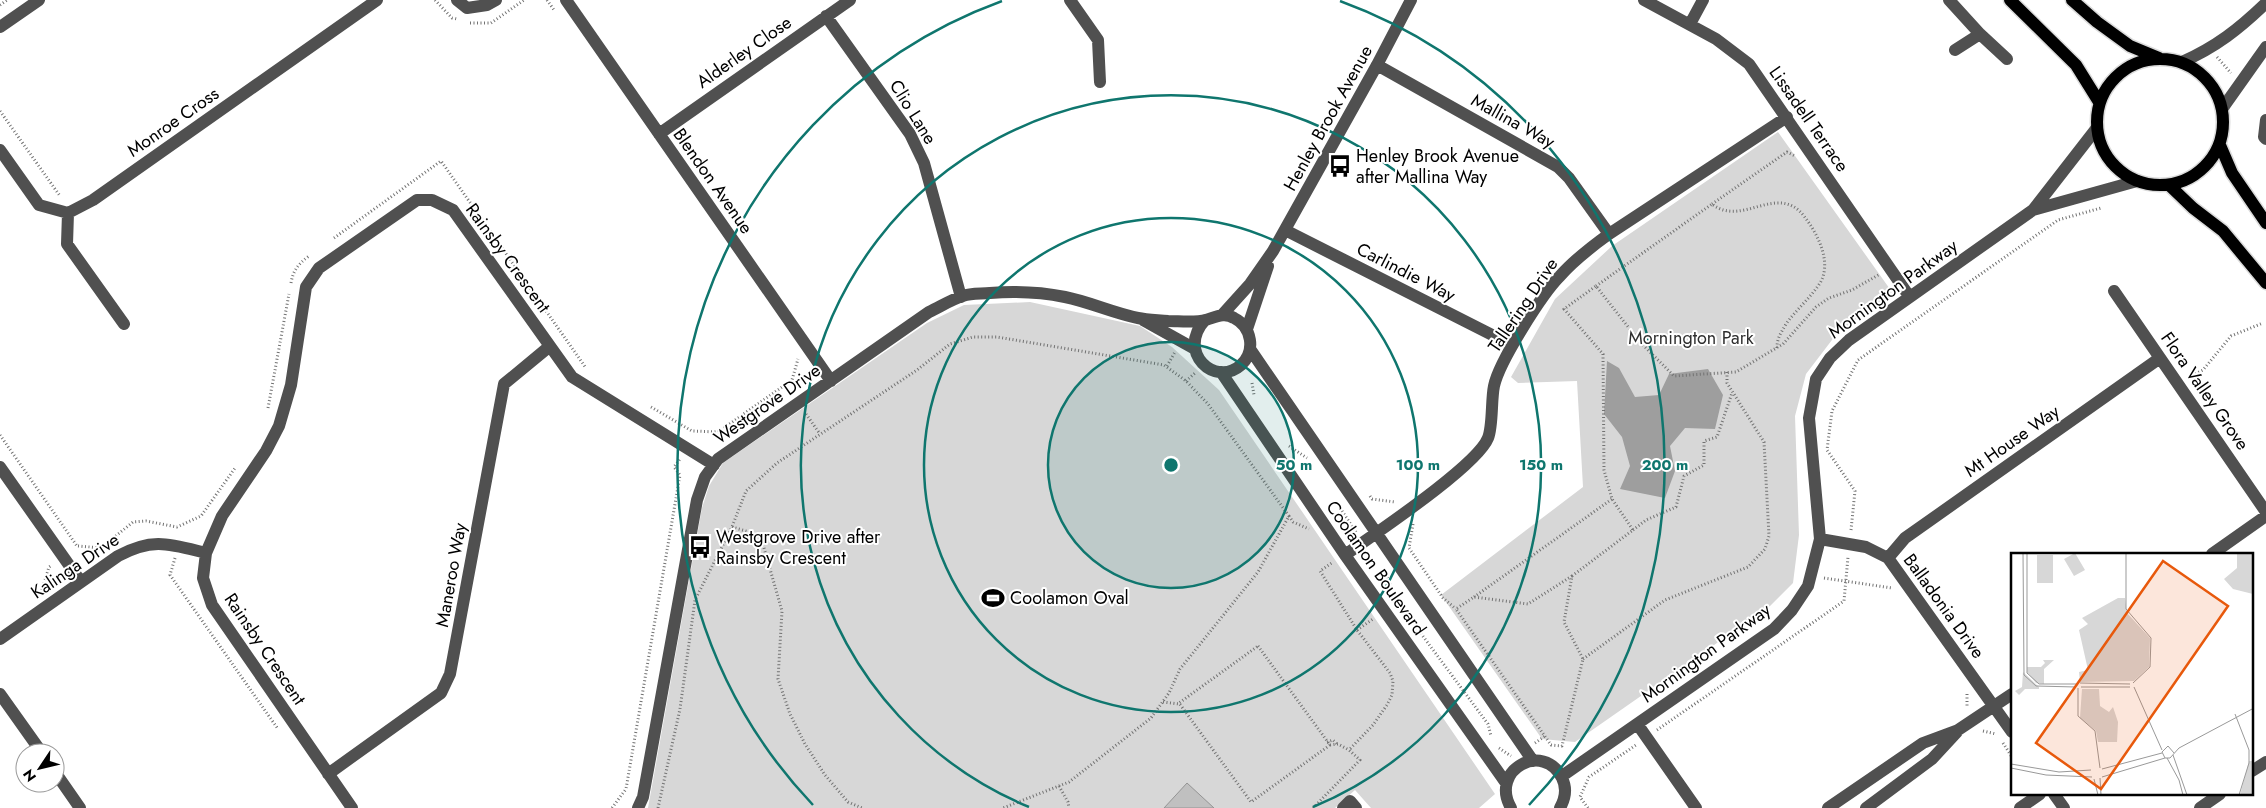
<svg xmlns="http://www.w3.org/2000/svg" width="2266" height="808" font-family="Jost,sans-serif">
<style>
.green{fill:#d7d7d7}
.water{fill:#9e9e9e}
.building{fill:#c0c0c0;stroke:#949494}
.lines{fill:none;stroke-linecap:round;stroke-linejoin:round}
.major-casing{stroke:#dbdbdb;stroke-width:15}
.path{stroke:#727272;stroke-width:3;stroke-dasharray:1 2.5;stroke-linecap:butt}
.minor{stroke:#505050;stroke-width:12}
.major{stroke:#000;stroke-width:12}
.ring{fill:none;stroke:#0f766e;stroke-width:2.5}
.labels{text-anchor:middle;stroke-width:4;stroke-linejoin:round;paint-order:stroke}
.street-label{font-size:18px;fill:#000;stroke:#fff}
.poi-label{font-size:18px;fill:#000;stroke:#fff;text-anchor:start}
.park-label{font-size:18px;fill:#2e2e2e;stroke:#fff}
.inset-road{fill:none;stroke:#999;stroke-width:1}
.view{fill:#e8590c;fill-opacity:0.15;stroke:#e8590c;stroke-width:2.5}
.inset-edge{fill:none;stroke:#000;stroke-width:2.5}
.centre{fill:#0f766e;stroke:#fff;stroke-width:2.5}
.ring-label{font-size:15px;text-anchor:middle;font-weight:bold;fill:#0f766e;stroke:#fff;stroke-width:4;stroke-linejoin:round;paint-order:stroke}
</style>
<rect width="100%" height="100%" fill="#fff"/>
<path class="green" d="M1778 132 1892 292 1835 336 1806 374 1795 416 1799 535 1793 583 1770 606 1575 742 1542 739 1441 595 1583 487 1577 381 1518 383 1511 377 1555 299 1612 246Z
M1030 302 1140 326 1172 347 1219 390 1495 794 1479 808H1371L1355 790 1335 808H648L702 508 709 486 723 463 927 323 964 305Z"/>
<path class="water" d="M1607 361 1619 368 1635 397 1659 395 1669 374 1708 369 1723 395 1715 429 1685 428 1670 446 1675 471 1665 498 1620 489 1630 466 1622 437 1604 414Z"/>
<path class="building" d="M1187 783 1214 808H1164Z"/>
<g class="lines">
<defs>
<path id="major" d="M2010 0 2076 65 2099 102
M2072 0 2097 22 2130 46 2159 58
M2097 122a63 63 0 1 1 126 0a63 63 0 1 1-126 0Z
M2220 145 2232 173 2266 223
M2169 185 2193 208 2223 231 2266 283"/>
</defs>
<use href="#major" class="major-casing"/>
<path class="path" d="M435 0 452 18 457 19
M547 0 554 10
M0 5 7 0
M470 23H491L524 0
M2217 57 2231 73
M0 111 60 196
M1712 204 1787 152 1795 156
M334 238 441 161 586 368
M291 283C293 271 298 264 309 256
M1596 286 1712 204C1742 228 1777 182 1804 216 1818 234 1834 265 1818 286 1809 299 1796 310 1786 324 1781 333 1777 338 1777 348
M1167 366 1175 352
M2189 377 2203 370 2231 336 2263 323
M1186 381 1195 373
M1252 383 1254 395
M651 407 692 431 718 432 792 380 798 359
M268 408 289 294
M806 414 820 434
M0 435 77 546
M1289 446 1307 458
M1370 496 1372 499 1395 502
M1340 508 1356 532
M1289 516 1293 522 1309 529
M1413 524 1409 548 1443 598 1456 609
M732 527 759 535 762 541 782 611 778 679 790 714 805 744 825 775 848 802 862 808
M1633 530 1646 520 1676 507 1684 476 1704 465V441L1717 437 1732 393
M1851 530 1855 491 1827 450 1832 411 1858 360 2058 220 2101 208
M78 546 101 548 133 522 146 521 177 527 201 516 235 468
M175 558 170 575 278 729
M1386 574 1397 601
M1572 576 1528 604 1474 597 1456 609 1551 745 1562 746 1583 659 1564 622 1572 576 1633 530 1612 499 1604 470 1603 354 1564 309 1596 286 1640 342 1674 376 1736 372 1783 344 1816 307 1829 298 1852 290 1880 274
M1824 578 1892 588
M42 590 49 567 52 565
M1474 597 1612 499
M1402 608 1488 724 1491 736
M1357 630 1373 619
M1258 646 1330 745 1251 802 1179 703Z
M1583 659 1665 600 1748 567 1765 549 1769 536 1764 442 1727 383V372
M1967 694V708
M1163 702 1179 704
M1657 730 1844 601 1848 557
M1983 731 1996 734
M1327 742 1333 740 1337 744
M1535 743 1545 736
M2003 743 2012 757
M1330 745 1338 744 1349 750
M1499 748 1511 756
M1059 786 1068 802 1069 808
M612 808 626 789 680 475 674 467 680 459
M658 808 680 709 695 600 732 527 746 491 777 463 917 370 950 344 973 337H997L1164 365 1186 381 1208 404 1289 516 1258 572 1180 669 1169 693 1151 718 1069 782 1003 808
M1313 808 1360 760 1349 750 1373 725 1387 705 1392 695 1393 681 1390 673 1357 630 1320 571 1333 562
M1588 808 1580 797 1589 777 1636 745"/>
<path class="minor" d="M457 0 467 8 487 5 496 0
M566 0 831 381
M1070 0 1098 40 1100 82
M1644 0 1716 39 1749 64 1909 296
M1949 0 1980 34 2007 59
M826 16 910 134 924 163 961 297
M1690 24 1703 0
M0 27 39 0
M1955 50 1980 34
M2182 62C2216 47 2239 29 2266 3
M1377 65 1558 167 1569 178 1609 234
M2222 109 2266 47
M2266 120 2264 137 2266 139
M659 134 850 0
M0 150 39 205 68 213 93 200 377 0
M2033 210 2137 181
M68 213 67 244 124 324
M1285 230 1512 345
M2114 291 2266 512
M1222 315 1250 284 1273 251 1377 65 1411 0
M1143 320 1195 349
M1247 329 1268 266
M1250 349 1533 761
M1221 372 1345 555 1506 783
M0 467 81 582
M1820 539 1866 547 1888 558 2012 732
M2212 554 2266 516
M1345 555C1373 535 1477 466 1488 438 1493 426 1491 400 1494 386 1499 362 1542 294 1560 276 1575 259 1591 247 1609 234L1787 117
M1888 558 1905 538 2160 358
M0 639 118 556C153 537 170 544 206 553
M0 694 42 753
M1638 725 1696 808
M2252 771 2266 762
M55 772 80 808
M328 774 441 693 450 674 504 384 550 346
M1562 776 1774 629 1792 610 1808 586 1820 539 1809 418 1813 396 1816 379 1830 358 1849 340 2033 210 2096 129
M2054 794 2064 808
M352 808 212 605 203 578 206 553 222 516 266 451 279 426 291 385 306 287 319 268 417 200H432L453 210 572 377 714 465
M638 808 643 797 697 500 705 477 718 459 929 312C940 307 952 299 963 296 971 293 981 294 990 293 1015 291 1040 292 1065 297 1090 302 1113 313 1138 318 1147 320 1158 320 1168 321 1179 321 1195 323 1206 320 1216 317 1224 312 1234 318 1252 327 1256 351 1241 365 1215 388 1176 352 1205 320
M1343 808 1350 801 1356 808
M1511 808C1489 769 1544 741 1562 778 1567 788 1565 799 1560 808
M1828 808 1923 743 1958 730 2012 694
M1866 808 1932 759 1957 732
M2020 808 2040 794
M2200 808 2220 794"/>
<use href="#major" class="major"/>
</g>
<circle cx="1171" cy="465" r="123" fill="#0f766e" fill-opacity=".12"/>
<g class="ring">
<circle cx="1171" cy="465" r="123"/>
<circle cx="1171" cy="465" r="247"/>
<path d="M1029 807A370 370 0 1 1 1313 807"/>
<path d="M813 805A494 494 0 0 1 1002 1M1340 1A494 494 0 0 1 1529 805"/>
</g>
<defs>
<symbol id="bus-bare" viewBox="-9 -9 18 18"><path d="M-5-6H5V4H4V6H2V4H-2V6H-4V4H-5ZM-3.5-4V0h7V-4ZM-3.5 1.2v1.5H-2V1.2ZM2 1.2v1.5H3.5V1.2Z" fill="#000" stroke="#fff" stroke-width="2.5" paint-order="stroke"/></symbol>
<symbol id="stadium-bare" viewBox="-9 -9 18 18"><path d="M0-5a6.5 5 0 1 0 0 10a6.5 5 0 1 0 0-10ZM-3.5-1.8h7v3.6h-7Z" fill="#000" stroke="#fff" stroke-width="2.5" paint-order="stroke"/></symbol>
</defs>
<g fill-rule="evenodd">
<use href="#bus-bare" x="1324" y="150" width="32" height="32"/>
<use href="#bus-bare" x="684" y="531" width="32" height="32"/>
<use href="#stadium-bare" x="977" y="582" width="32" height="32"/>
</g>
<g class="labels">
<g class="street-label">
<text transform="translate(744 52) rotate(-35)" y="6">Alderley Close</text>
<text transform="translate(913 112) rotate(58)" y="6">Clio Lane</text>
<text transform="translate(1328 118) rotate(-61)" y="6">Henley Brook Avenue</text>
<text transform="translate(1809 119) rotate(55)" y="6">Lissadell Terrace</text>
<text transform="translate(1513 121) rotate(29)" y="6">Mallina Way</text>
<text transform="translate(173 122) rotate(-35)" y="6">Monroe Cross</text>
<text transform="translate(713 181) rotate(55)" y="6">Blendon Avenue</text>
<text transform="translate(508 258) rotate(54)" y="6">Rainsby Crescent</text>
<text transform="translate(1406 272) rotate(27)" y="6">Carlindie Way</text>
<text transform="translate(1893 289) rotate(-36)" y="6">Mornington Parkway</text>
<text transform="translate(1523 305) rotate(-56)" y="6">Tallering Drive</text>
<text transform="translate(2205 391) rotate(55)" y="6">Flora Valley Grove</text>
<text transform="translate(767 404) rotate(-35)" y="6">Westgrove Drive</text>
<text transform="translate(2012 441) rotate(-35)" y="6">Mt House Way</text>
<text transform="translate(75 566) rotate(-34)" y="6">Kalinga Drive</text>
<text transform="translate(1376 568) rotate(55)" y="6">Coolamon Boulevard</text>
<text transform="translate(451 575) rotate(-80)" y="6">Maneroo Way</text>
<text transform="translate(1944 606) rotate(54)" y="6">Balladonia Drive</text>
<text transform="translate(265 649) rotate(56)" y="6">Rainsby Crescent</text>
<text transform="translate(1706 653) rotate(-36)" y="6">Mornington Parkway</text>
</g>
<g class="poi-label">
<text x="1356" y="162">Henley Brook Avenue<tspan x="1356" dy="21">after Mallina Way</tspan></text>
<text x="716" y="543">Westgrove Drive after<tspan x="716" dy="21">Rainsby Crescent</tspan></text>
<text x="1010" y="604">Coolamon Oval</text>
</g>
<g class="park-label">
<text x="1691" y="344">Mornington Park</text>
</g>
</g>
<g transform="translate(2011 553)">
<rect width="242" height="242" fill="#fff"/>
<path d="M64 0 74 17 63 23 53 6ZM226 0H242V41L222 36 213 26 226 15ZM26 2H42V30H26ZM107 45H114L116 60 139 85 138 114 123 128 69 129 68 119 77 117 68 77 77 71 71 65ZM32 107H43L33 116V131L25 130 16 119V114H30L34 110ZM12 119 28 134V136H14L8 142 4 138 11 134ZM71 136H88L89 153 98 159 102 154 107 169 106 189H87L85 178 69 165ZM238 208H242V242H229Z" fill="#d7d7d7"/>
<path class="inset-road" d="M12 0 13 122 25 133 65 134M16 0V120L28 131H65M115 0V56L140 85 139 114 122 130M69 130 119 131M70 134H119M123 134 151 197M67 135V163L84 178 89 215M224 161 238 197V210L228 242M163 200 157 193 151 199 154 205H159L168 195 243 155M162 202 176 242M156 205 168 227 172 242M0 211 48 219 80 217M0 215 35 222 81 224M91 216 151 200M91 224 154 205M89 225 90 242M83 226 87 242"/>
<path class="view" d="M152 8 217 53 90 236 25 190Z"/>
<rect width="242" height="242" class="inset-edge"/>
</g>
<circle cx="1171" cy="465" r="8" class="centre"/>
<g class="ring-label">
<text x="1294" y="470">50 m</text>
<text x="1418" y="470">100 m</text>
<text x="1541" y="470">150 m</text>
<text x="1665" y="470">200 m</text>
</g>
<g transform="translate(40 768) rotate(235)"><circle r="24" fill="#ffffff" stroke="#999999"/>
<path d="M0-4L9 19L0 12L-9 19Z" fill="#000000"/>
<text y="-8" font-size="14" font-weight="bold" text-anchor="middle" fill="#000000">N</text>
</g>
</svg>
